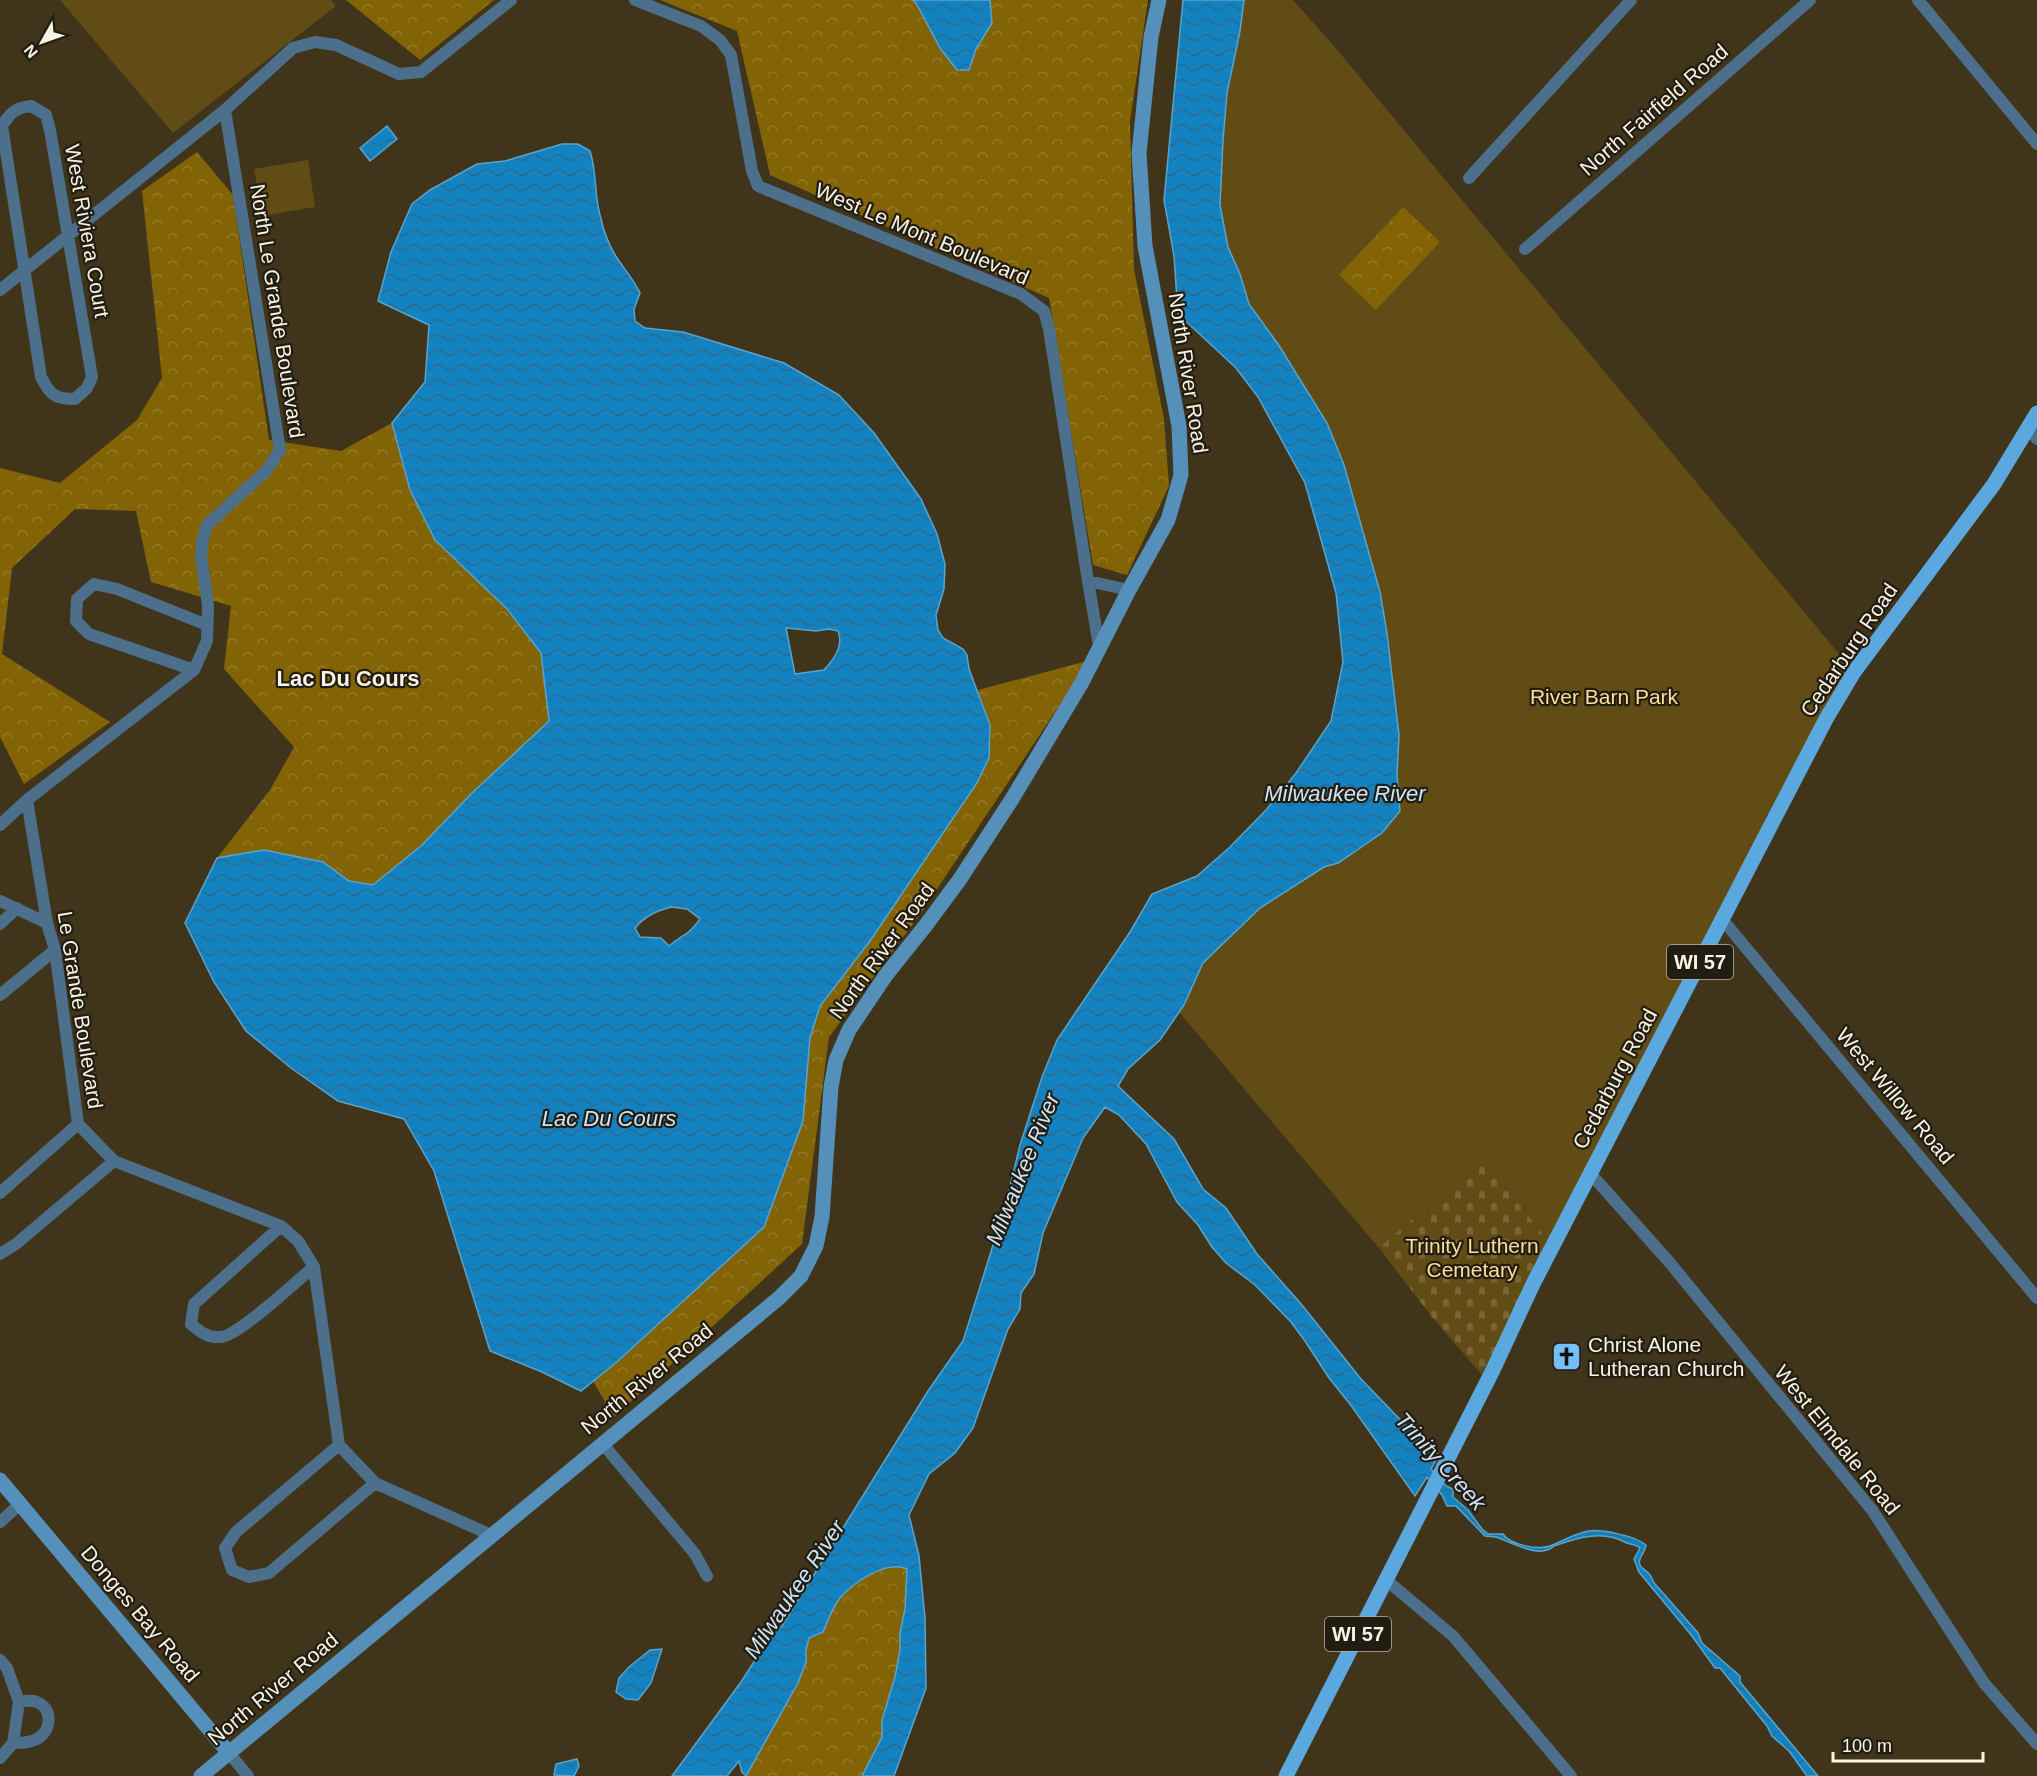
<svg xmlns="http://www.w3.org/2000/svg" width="2037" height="1776" font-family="Helvetica,sans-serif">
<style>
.green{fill:#614c16}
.forest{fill:url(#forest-crowns)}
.cemetery{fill:url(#cemetery-stones)}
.water{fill:url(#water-waves);stroke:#59a4cb;stroke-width:1.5;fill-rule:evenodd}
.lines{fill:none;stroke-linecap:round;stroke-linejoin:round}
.street{stroke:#4c708b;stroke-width:12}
.secondary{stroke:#5590ba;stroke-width:15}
.primary{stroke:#5aa8de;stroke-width:15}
.labels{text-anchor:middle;stroke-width:4.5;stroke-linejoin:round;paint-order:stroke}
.shield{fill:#221d12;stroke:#b9b3a5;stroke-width:1.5}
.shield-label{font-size:20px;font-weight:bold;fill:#faf3e4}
.street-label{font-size:21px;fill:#faf3e4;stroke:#221d12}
.park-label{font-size:21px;fill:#fdde96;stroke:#221d12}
.poi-label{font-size:21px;fill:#faf3e4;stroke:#221d12;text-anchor:start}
.neighbourhood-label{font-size:22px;font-weight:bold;fill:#faf3e4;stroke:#221d12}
.water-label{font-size:22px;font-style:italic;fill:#cee4f4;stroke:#221d12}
</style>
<defs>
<pattern id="forest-crowns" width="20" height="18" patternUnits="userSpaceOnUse" patternTransform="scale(1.5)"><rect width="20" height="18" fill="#826305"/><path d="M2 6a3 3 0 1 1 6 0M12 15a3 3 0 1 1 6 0" fill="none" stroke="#957a29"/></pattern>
<pattern id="cemetery-stones" width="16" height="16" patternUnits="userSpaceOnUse" patternTransform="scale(1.5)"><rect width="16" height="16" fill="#614c16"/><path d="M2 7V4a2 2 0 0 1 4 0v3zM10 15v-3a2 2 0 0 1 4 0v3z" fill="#796638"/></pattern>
<pattern id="water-waves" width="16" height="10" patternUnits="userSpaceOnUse" patternTransform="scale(1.5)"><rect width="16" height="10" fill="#1482c0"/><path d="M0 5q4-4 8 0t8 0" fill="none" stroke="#2a6b8e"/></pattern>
</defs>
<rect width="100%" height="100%" fill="#40351b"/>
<path class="green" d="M60 0H331L336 6 173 133Z
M1244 0H1293L1334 46 1854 672 1552 1246 1483 1158 1379 1248 1179 1012 1203 963 1260 908 1324 867 1338 863 1382 833 1400 811 1397 775 1399 735 1387 633 1344 465 1327 423 1278 344 1249 304 1240 274 1228 247 1220 205 1223 140 1227 93 1240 31Z
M308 160 315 207 262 216 254 169Z"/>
<path class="forest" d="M346 0H494L420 60Z
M660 0H1148L1130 121 1134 269 1164 419 1169 486 1127 575 1093 565 1049 298 770 175 737 31Z
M197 152 233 195 269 440 341 451 392 423 410 490 541 653 549 721 471 794 422 845 373 885 349 881 323 862 264 850 217 858 270 790 294 747 224 669 231 606 151 582 136 511 75 509 12 568 2 654 110 722 24 784 0 737V468L60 483 137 420 162 378 142 191Z
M1403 207 1440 242 1376 310 1339 275Z
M1091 658 921 913 829 1037 802 1244 614 1417 593 1381 764 1227 803 1121 810 1038 820 1006 870 941 977 783 990 725 978 690 1087 661Z
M899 1566 907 1568 905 1609 900 1633V1650L895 1677 882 1720V1737L862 1776H746L798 1683 806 1662V1650L809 1638 823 1632C828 1620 832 1607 840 1598 855 1581 878 1568 899 1566Z"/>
<path class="cemetery" d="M1483 1158 1552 1246 1487 1381 1432 1317 1379 1248Z"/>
<path class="water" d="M912 0H990L992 23 976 49 969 70H957L940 48 916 3Z
M1183 0H1244L1240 31 1227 93 1223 140 1220 205 1228 247 1240 274 1249 304 1278 344 1327 423 1344 465 1380 592 1387 633 1399 735 1397 775 1400 811 1382 833 1338 863 1324 867 1260 908 1203 963 1184 1005 1160 1040 1128 1069 1118 1086 1174 1139 1203 1189 1226 1208 1257 1254 1302 1305 1361 1379 1416 1436 1439 1455 1431 1469 1446 1486 1453 1489V1497L1468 1510 1482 1529 1488 1534H1503C1510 1545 1538 1550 1550 1546 1562 1541 1574 1534 1588 1531 1601 1529 1636 1536 1646 1545 1645 1552 1642 1553 1640 1559 1637 1568 1646 1569 1650 1575 1652 1578 1653 1582 1655 1584L1698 1633 1702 1643 1740 1676V1682L1818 1776H1807L1789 1751 1772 1736 1767 1726 1720 1668H1715L1692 1636 1639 1572 1634 1559 1640 1548C1635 1544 1632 1545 1627 1543 1602 1530 1580 1537 1554 1546 1541 1559 1514 1544 1499 1538 1495 1536 1490 1537 1485 1536L1456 1506H1447L1442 1495 1427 1477 1415 1496 1350 1404 1329 1378 1305 1341 1291 1322 1255 1285 1226 1263 1212 1247 1198 1225 1177 1202 1146 1144 1119 1115 1105 1107 1083 1138 1043 1233 1034 1274 1021 1293 1020 1309 1008 1329 973 1428 955 1453 929 1474 909 1515 919 1556 925 1618 926 1688 894 1776H862L882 1737V1720L895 1677 900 1650V1633L905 1609 907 1569C886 1560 854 1582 840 1598 832 1608 828 1621 823 1632L809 1638 806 1650V1662L798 1683 746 1776 742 1772 739 1761 727 1776H672L741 1682 768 1640 782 1626 928 1391 963 1341 1005 1207 1020 1145 1042 1077 1057 1040 1130 932 1152 894 1197 876 1230 847 1266 810 1296 773 1331 721 1343 662 1336 593 1305 483 1258 397 1236 368 1178 314 1174 256 1164 200Z
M387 126 397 139 370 161 360 148Z
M562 144H578L590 151C597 172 594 194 600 215 603 229 609 246 617 258 625 270 634 280 640 293L634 309 635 321 645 328 683 332 784 363 839 395 874 433 921 499 937 534 945 564 944 589 936 615 938 630 943 638 963 649 967 655 969 669 990 725 989 758 977 783 870 941 820 1006 810 1038 803 1121 764 1227 618 1361 581 1391 542 1372 490 1351 434 1171 404 1119 338 1101 291 1068 246 1031 214 982 185 923 217 858 264 850 323 862 349 881 373 885 422 845 471 794 549 721 541 653 507 609 435 540 410 490 392 423 425 382 429 325 378 301 391 252 412 204 430 190 477 164 505 161ZM786 628 816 631 829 629 838 631C844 646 834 659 824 670L795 674ZM671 907 687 909 700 919C689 935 682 935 669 946L661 938 640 937 635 928C645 916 656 911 671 907Z
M662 1649 651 1683 638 1700 626 1699 616 1692 619 1678 629 1667 650 1650Z
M577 1759 579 1766 574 1776 554 1775 556 1764Z"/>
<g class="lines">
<path class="street" d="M635 0 701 26 720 40 731 55 752 171 758 186 1021 294 1044 311 1049 329 1088 581 1129 590
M1918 0 2037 144
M31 106 46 115 50 130 92 377 87 388 75 399C55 399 50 395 41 377L2 126C10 113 15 108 31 106Z
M1469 178 1631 0
M1525 249 1810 0
M0 290 225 110 293 48 315 42 336 45 399 74 421 72 511 0
M2028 428 2037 439
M1088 581 1099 646
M194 670 89 634 76 621 77 599 94 584 117 589 207 625
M27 800 47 923 55 950 78 1124 114 1161 281 1226 298 1241 314 1267 339 1445 375 1483 491 1535
M0 825 27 800 194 670 207 641 208 606 201 555 203 538 207 525 266 471 280 450 225 110
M0 901 47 923
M1722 919 2037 1298
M0 924 17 908
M0 995 55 950
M1590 1173 1670 1263 1872 1510 1984 1683 2037 1744
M0 1193 78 1124
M281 1226 194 1304 191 1324C200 1332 208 1338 220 1337 238 1337 297 1280 314 1267
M0 1254 16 1244 114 1161
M602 1443 695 1554 707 1576
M339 1445 236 1532 225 1548 232 1570 249 1577 269 1573 375 1483
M0 1522 20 1504
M1385 1579 1453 1636 1571 1776
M0 1660 7 1668 19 1702 13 1743 0 1758
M13 1743C21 1743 29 1743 37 1739 53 1730 53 1706 34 1701 29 1700 24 1701 19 1702
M229 1753 248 1776"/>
<path class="secondary" d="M0 1480 229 1753
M201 1776 779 1298 801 1276 816 1246 822 1217 831 1087 836 1060 849 1030 886 975 926 925 960 879 1012 799 1081 684 1129 590 1168 520 1181 475 1179 426 1145 246 1139 153 1151 37 1159 0"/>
<path class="primary" d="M1286 1776 1492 1372 1533 1284 1826 719 1854 672 1994 484 2037 413"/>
</g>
<defs>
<symbol id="church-square" viewBox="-11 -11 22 22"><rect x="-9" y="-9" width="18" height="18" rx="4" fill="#74c0f6" stroke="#221d12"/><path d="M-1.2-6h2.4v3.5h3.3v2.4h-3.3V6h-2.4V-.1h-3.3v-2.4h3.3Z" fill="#111"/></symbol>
</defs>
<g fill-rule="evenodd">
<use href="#church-square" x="1550" y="1340" width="33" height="33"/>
</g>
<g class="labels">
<g class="shield">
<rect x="1667" y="945" width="66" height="34" rx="4.5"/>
<rect x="1325" y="1617" width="66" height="34" rx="4.5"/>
</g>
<g class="shield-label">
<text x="1700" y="969">WI 57</text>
<text x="1358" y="1641">WI 57</text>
</g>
<g class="street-label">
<text transform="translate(1654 110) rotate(-41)" y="7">North Fairfield Road</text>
<text transform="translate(87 231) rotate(80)" y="7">West Riviera Court</text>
<text transform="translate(922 234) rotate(23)" y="7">West Le Mont Boulevard</text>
<text transform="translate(277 311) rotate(81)" y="7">North Le Grande Boulevard</text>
<text transform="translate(1188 373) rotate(81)" y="7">North River Road</text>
<text transform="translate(1849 650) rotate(-56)" y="7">Cedarburg Road</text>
<text transform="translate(882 951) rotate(-54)" y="7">North River Road</text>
<text transform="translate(80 1010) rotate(81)" y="7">Le Grande Boulevard</text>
<text transform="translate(1615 1079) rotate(-62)" y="7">Cedarburg Road</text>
<text transform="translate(1895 1096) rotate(50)" y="7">West Willow Road</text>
<text transform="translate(647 1379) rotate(-39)" y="7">North River Road</text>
<text transform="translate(1837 1440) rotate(51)" y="7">West Elmdale Road</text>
<text transform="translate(140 1614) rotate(50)" y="7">Donges Bay Road</text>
<text transform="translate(273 1689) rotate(-40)" y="7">North River Road</text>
</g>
<g class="park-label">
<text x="1604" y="704">River Barn Park</text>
<text x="1472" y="1253">Trinity Luthern<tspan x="1472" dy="24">Cemetary</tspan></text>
</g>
<g class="poi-label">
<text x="1588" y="1352">Christ Alone<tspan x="1588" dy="24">Lutheran Church</tspan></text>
</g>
<g class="neighbourhood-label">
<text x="348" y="686">Lac Du Cours</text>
</g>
<g class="water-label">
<text x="1345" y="801">Milwaukee River</text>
<text x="609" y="1126">Lac Du Cours</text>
<text transform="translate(1022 1169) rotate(-68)" y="8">Milwaukee River</text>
<text transform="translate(1441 1461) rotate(48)" y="8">Trinity Creek</text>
<text transform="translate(794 1589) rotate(-56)" y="8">Milwaukee River</text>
</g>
</g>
<g transform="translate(42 42) rotate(230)" stroke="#221d12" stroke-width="4.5" paint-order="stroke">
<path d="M0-4.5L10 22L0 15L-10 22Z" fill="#faf3e4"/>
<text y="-9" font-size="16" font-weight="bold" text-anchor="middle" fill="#faf3e4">N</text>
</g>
<path d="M1833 1752v9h150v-9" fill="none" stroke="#faf3e4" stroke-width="3"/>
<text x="1842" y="1752" font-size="18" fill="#faf3e4" stroke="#221d12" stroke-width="4.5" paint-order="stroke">100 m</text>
</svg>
